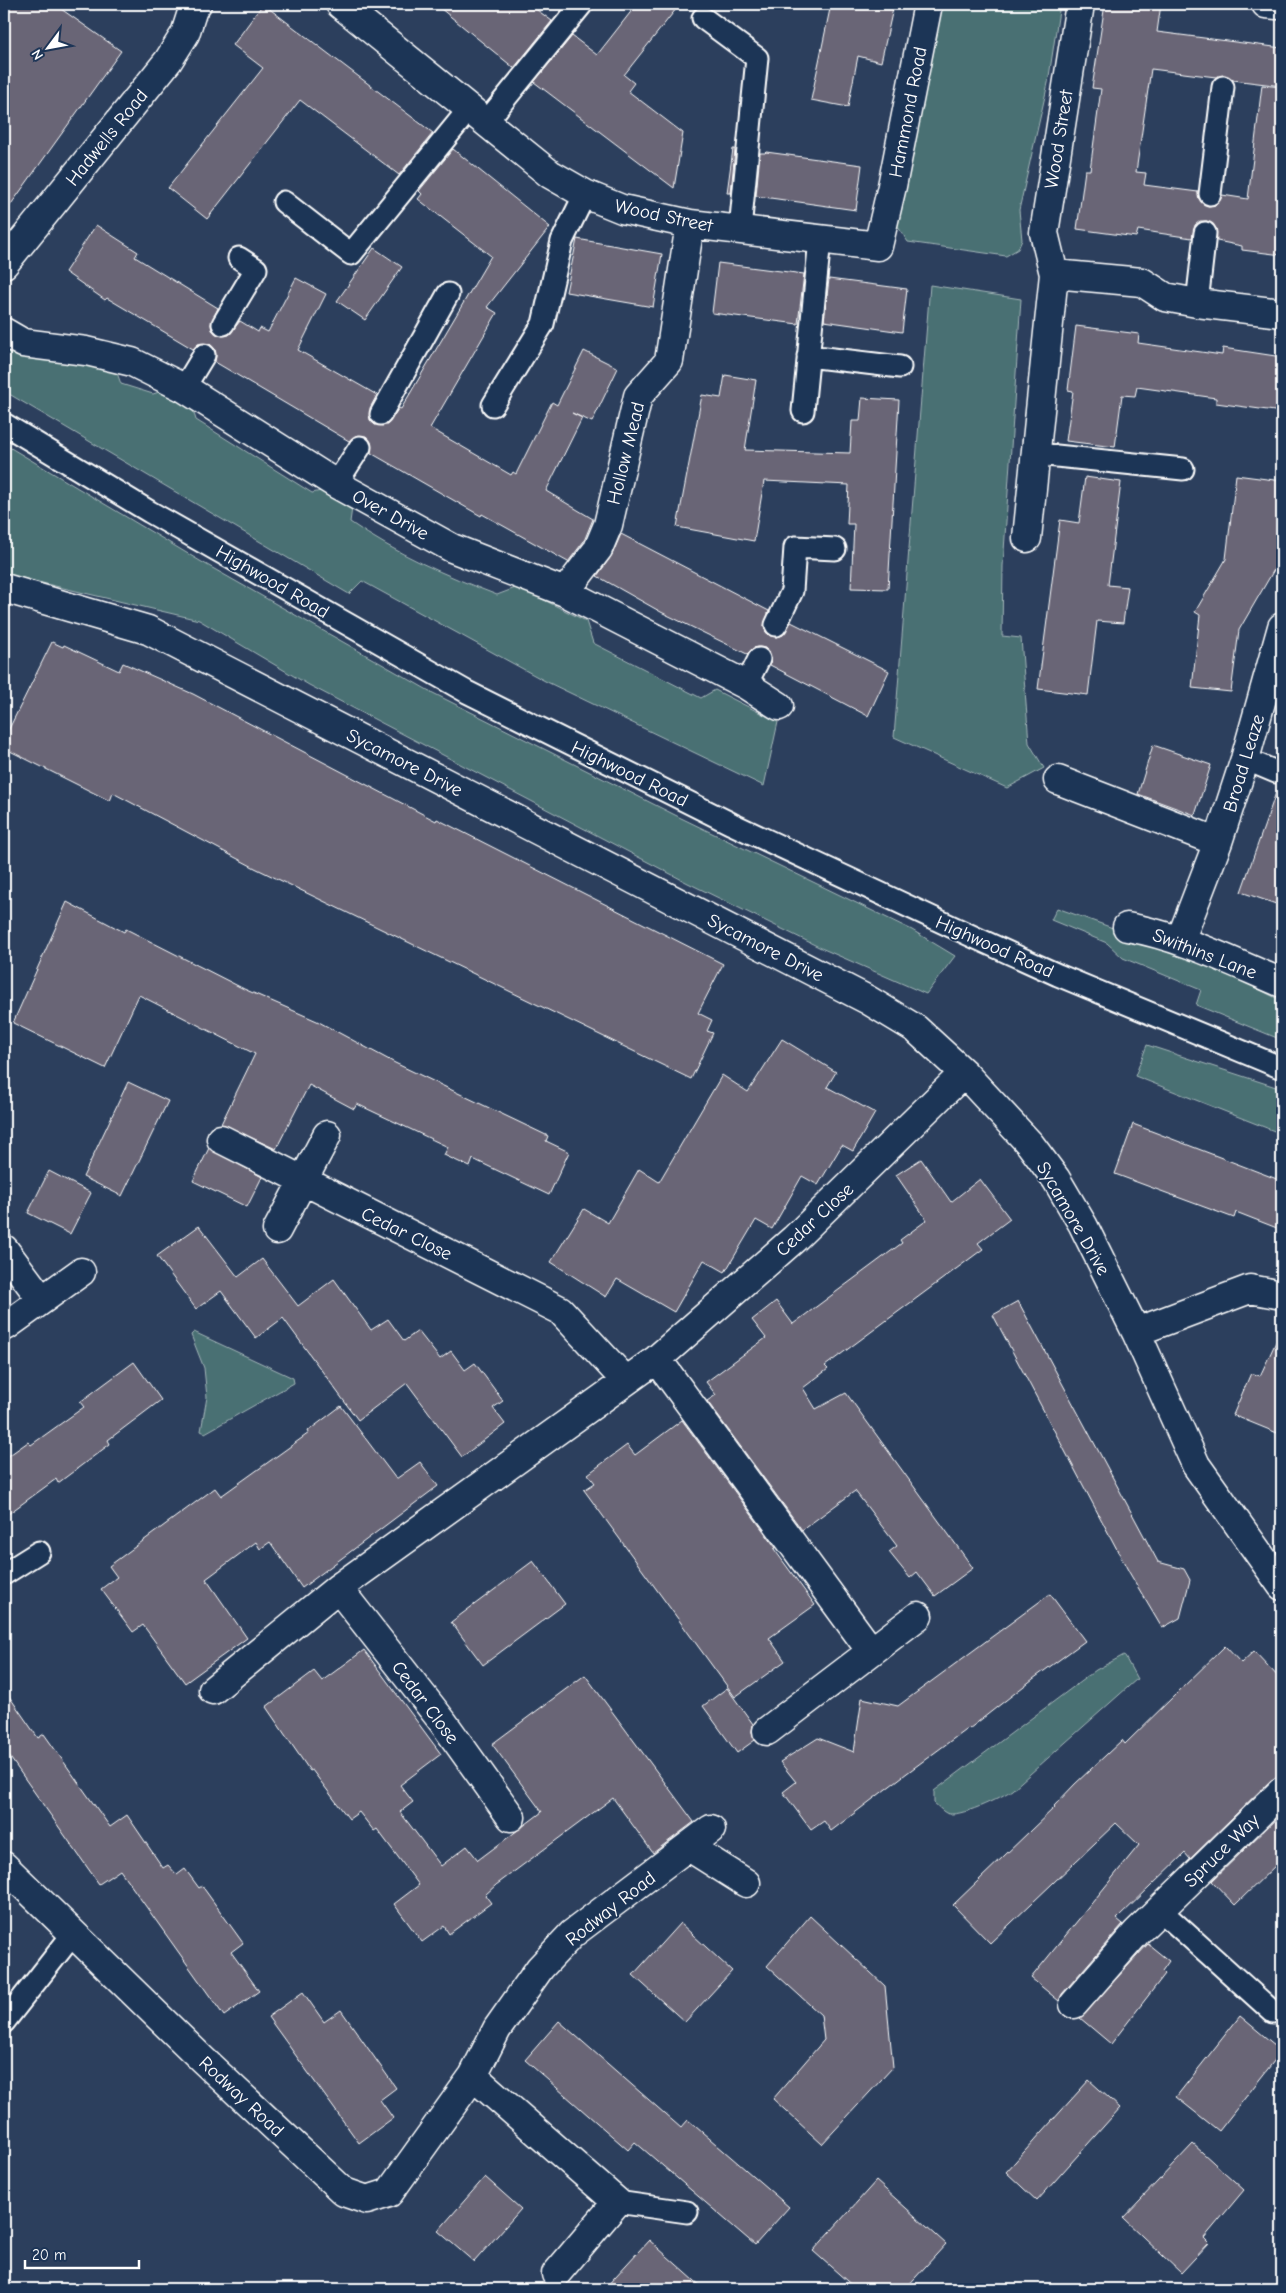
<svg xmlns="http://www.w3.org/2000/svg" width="1286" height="2293" font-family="'Comic Neue',sans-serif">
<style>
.green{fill:#486f73;stroke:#a4b7b9}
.building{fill:#696576;stroke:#fff}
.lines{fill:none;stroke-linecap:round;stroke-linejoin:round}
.service-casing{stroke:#fff;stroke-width:25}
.minor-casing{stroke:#fff;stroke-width:31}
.service{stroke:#1d3557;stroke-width:21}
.minor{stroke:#1d3557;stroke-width:28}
.labels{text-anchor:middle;stroke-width:4;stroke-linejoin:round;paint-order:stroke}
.street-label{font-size:19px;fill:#fff;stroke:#1d3557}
</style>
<rect width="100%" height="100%" fill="#2c3f5d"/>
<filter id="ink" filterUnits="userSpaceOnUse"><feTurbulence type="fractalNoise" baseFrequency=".02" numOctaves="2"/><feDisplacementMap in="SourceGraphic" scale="10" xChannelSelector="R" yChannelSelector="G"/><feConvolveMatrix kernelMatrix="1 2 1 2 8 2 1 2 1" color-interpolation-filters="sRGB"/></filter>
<g filter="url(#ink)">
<path class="green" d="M939 4H1060L1048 83 1019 210 1022 240 1018 249 1006 256 908 242 896 224Z
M930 285 1021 299 1003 566 1002 636 1021 638 1029 743 1044 768 1007 788 894 737Z
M4 340 116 370 121 384 153 394 168 389 191 403 196 420 312 493 330 489 353 501 350 522C396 554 445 575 497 595L518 587 586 621 593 643 701 698 715 690 778 722 764 786 545 681 362 581 349 594 4 391Z
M4 444 200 561 433 693 681 818 912 930 955 956 926 994 821 948 688 883 309 685 199 620 4 574Z
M1057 908 1199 959 1282 1001V1040L1196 1005 1201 990 1123 958 1107 943 1051 920Z
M1147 1045 1282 1089V1134L1135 1076Z
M194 1332 293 1378 294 1383 205 1433 201 1431 207 1397 204 1368 191 1335Z
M1124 1655 1137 1679 1012 1790C1002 1797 958 1819 946 1813 942 1811 938 1806 934 1803V1791L1096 1670Z"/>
<path class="building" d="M4 4H54L121 51 4 214Z
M263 4 433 133 399 175 300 100 207 219 168 188 263 68 233 45Z
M435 4H529L552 21 514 68Z
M637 4H680L624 75 634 83 628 91 683 133 674 188 534 82 572 36 597 55Z
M831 4H894L881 62 858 56 848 107 811 100Z
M1105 4H1161L1157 32 1282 48V86L1233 80 1225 75 1216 77 1151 69 1136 172 1146 173 1144 185 1198 192 1199 199 1208 206 1215 205 1222 195 1248 199 1262 85 1282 87V255L1242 250V246L1217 241 1216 228 1207 221H1200L1195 225 1192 238 1138 230 1136 237 1077 229 1085 170H1090L1101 89 1092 88Z
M453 149 550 227 487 307 497 313 430 428 511 475 513 472 516 474 552 402 557 405 584 351 618 368 592 422 572 413 582 418 546 491 593 519 584 541 568 562 482 514 481 516 371 453V442L366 436H355L349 441 215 362 216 356 215 349 210 344H198L193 349 107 298 105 300 65 272 96 225 138 252 135 257 218 308 211 324 212 330 222 336 229 335 240 321 258 332 260 328 268 332 296 278 326 294 298 350 377 395 370 408V420L375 425H387L399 408 401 409 491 256 418 199 422 194 419 191Z
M733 149H735L731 193H727Z
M766 152 862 165 856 210 756 196 760 153H765Z
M577 239 662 254 653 307 566 292Z
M374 248 402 267 365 320 337 301Z
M718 263 804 274 798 324 712 313Z
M829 279 907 289 902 332 824 321Z
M1076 326 1139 334 1138 343 1222 355 1223 348 1282 357V412L1216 403V398L1137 387 1135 396 1122 395 1115 447 1066 441 1073 391 1068 390Z
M725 375 756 380 745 450 850 453 852 421H860L862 398 899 400 888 589 851 588 854 524H847L849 485 764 481 754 541 677 527 702 395 721 398Z
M1236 475 1282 481V556L1239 630 1231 692 1192 688 1200 615 1195 612 1226 559Z
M1085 477 1121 482 1108 585 1128 587 1123 623 1097 621 1088 695 1038 689 1060 520 1079 523Z
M621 534 769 611 764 626 766 632 770 636 777 637 783 635 791 622 889 671 868 716 770 665 771 658 765 648 759 647 753 648 747 654 661 612 597 576 612 555Z
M52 642 63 647 64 645 119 671 123 663 193 694 436 821 437 819 723 964 698 1013 712 1020 707 1031 713 1033 691 1079 255 868 113 793 110 801 4 748V739Z
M1153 745 1211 765 1195 815 1138 794Z
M1278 787 1282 788V906L1241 892Z
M67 902 124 932 126 929 244 989 317 1021 395 1063 548 1136 546 1141 569 1152 549 1195 473 1159 470 1167 444 1155 448 1147 357 1104 354 1109 309 1085 276 1149 221 1124 255 1054 139 995 105 1068 13 1023Z
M782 1039 836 1072 827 1087 875 1113 853 1151 842 1145 818 1185 802 1176 772 1229 756 1220 725 1272 704 1260 674 1312 617 1279 606 1297 551 1262 584 1209 608 1223 639 1169 659 1182 722 1075 748 1092Z
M128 1082 168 1101 122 1196 83 1177Z
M1133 1124 1282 1181V1230L1236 1212 1234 1218 1115 1174Z
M209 1148 262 1177 247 1207 193 1181Z
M921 1159 951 1202 980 1179 1010 1219 978 1243 983 1249 825 1366 828 1369 803 1388 816 1409 846 1393 973 1568 935 1596 917 1572 910 1578 889 1552 897 1546 855 1491 802 1530 707 1401 716 1395 706 1382 766 1338 752 1320 776 1301 793 1324 902 1243 900 1240 927 1220 896 1175Z
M49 1171 91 1193 70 1234 28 1213Z
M199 1226 238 1277 262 1259 298 1306 334 1279 371 1330 388 1319 404 1341 418 1331 440 1359 451 1351 465 1370 475 1363 503 1401 493 1408 505 1424 462 1457 407 1383 358 1420 283 1318 256 1338 221 1291 196 1309 157 1256Z
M1018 1301 1158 1562 1184 1569 1190 1580 1180 1618 1162 1628 1129 1572 993 1315Z
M1282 1329V1435L1233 1415 1251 1373 1260 1376Z
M134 1362 161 1400 108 1440 110 1444 58 1483 56 1479 4 1517V1459L28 1442 31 1445 84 1407 80 1402Z
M341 1406 396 1479 420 1462 438 1486 302 1588 270 1542 260 1549 256 1542 206 1579 247 1638 185 1683 143 1625 133 1632 101 1589 117 1577 109 1566 215 1488 221 1496 309 1433 308 1431Z
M682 1420 776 1548 774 1549 815 1605 769 1638 785 1661 735 1697 584 1490 595 1483 588 1474 627 1445 635 1455Z
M533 1561 565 1604 483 1665 451 1622Z
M1050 1594 1085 1641 1033 1679 969 1729 968 1728 907 1773 831 1831 824 1821 811 1830 783 1792 796 1782 780 1762 818 1738 854 1752 862 1698 898 1706Z
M1225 1646 1241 1663 1254 1651 1282 1681V1776L1271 1780 1190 1859 1185 1853 1117 1919 1123 1924 1062 1994 1059 2001 1031 1978 1139 1845 1116 1823 990 1943 953 1905 1055 1807 1054 1806 1075 1784 1122 1740 1125 1744Z
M364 1650 441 1754 400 1785 413 1802 400 1812 441 1866 467 1846 478 1860 542 1812 492 1744 585 1675 694 1822 653 1853 613 1798 496 1885 485 1895 491 1903 449 1934 444 1926 422 1942 394 1904 419 1885 377 1829 374 1831 359 1812 349 1819 312 1770 310 1771 266 1707 314 1671 322 1681Z
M727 1688 753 1724 752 1732 755 1740 737 1753 703 1706Z
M4 1689 38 1738 44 1734 110 1827 127 1815 163 1868 168 1865 177 1875 185 1869 199 1888 202 1886 243 1943 231 1952 259 1991 224 2016 120 1870 99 1884 4 1749Z
M1282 1813V1859L1235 1905 1212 1881Z
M810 1916 885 1986 893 2067 822 2144 773 2099 824 2040 821 2015 767 1966Z
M680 1923 732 1971 685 2022 633 1975Z
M1148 1944 1169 1961 1162 1971 1165 1974 1111 2044 1080 2018Z
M303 1992 324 2022 341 2010 396 2088 380 2100 393 2118 359 2143 268 2017Z
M1240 2016 1282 2051 1219 2131 1176 2097Z
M559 2021 681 2128 688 2120 789 2207 755 2245 635 2142 628 2150 525 2060Z
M1089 2080 1120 2108 1037 2201 1006 2172Z
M1193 2144 1244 2190 1204 2238 1209 2243 1181 2273 1123 2218Z
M485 2177 521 2209 474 2262 438 2231Z
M876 2181 946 2244 905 2289H856L813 2251Z
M649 2240 704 2289H604Z"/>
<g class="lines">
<defs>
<path id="service" d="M703 18 757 58 740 229
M487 121 582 4
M1210 194 1223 87
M284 202 351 254 470 108
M1197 303 1205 233
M223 324 256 269 239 258
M808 356 900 367
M184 388 204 355
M493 405 543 324 562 241 585 194
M803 411 820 239
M381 414 448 294
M4 424 150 512 467 692 732 824 976 938 1058 975 1282 1068
M1037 454 1183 469
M336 484 360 447
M776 625 792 591 795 547 835 549
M746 685 759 659
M1245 759 1276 772
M4 1574 39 1552
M1159 1909 1273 2012
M4 2022 73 1934
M617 2202 687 2212"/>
<path id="minor" d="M340 4 550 174 585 194 622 209 690 224 878 246 892 186 928 4
M1266 4 1277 5 1279 4
M4 264 168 61 185 34 193 9 197 4
M1054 274 1142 282 1165 297 1197 303 1282 313
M4 332 23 343 86 351 132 362 184 388 336 484 452 548 565 592 746 685 779 706
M1027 538 1054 274 1044 233 1080 4
M4 588 148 630 868 1000 916 1029 964 1073 1030 1144 1056 1179 1083 1225 1136 1332 1196 1465 1282 1586
M565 592 598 549 608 525 638 396 669 361 690 224
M1058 780 1218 842
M1127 927C1181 936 1232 962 1282 983
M1180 941 1218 842 1245 759 1282 627
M221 1139 560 1310 625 1380
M277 1230 327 1135
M4 1249 42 1300
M6 1326 81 1272
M1136 1332 1250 1289 1282 1295
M657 1359 871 1651
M338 1588 443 1722 511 1817
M213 1690 338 1588 657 1359 794 1239 964 1073
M767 1731 918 1616
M689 1847 746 1883
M4 1866 202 2059 344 2192 367 2200 389 2193 473 2076 497 2029 540 1968 572 1934 711 1829
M1074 2004 1137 1932 1282 1791
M473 2076 617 2202 556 2274"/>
</defs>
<use href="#service" class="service-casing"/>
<use href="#minor" class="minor-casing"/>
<use href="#service" class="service"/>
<use href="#minor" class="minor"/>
</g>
</g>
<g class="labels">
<g class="street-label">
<text transform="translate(907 112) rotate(-79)" y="7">Hammond Road</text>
<text transform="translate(106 137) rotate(-51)" y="7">Hadwells Road</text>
<text transform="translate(1058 139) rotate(-81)" y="7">Wood Street</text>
<text transform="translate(664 215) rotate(12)" y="7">Wood Street</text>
<text transform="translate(625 453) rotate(-76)" y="7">Hollow Mead</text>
<text transform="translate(391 514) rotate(29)" y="7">Over Drive</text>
<text transform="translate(273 581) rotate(30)" y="7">Highwood Road</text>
<text transform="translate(405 762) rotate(27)" y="7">Sycamore Drive</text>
<text transform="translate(1243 763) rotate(-73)" y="7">Broad Leaze</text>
<text transform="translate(630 773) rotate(26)" y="7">Highwood Road</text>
<text transform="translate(995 946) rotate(24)" y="7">Highwood Road</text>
<text transform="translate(766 947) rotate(27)" y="7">Sycamore Drive</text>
<text transform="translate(1205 953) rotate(21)" y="7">Swithins Lane</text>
<text transform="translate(1074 1218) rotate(60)" y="7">Sycamore Drive</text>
<text transform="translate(814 1219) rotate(-43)" y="7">Cedar Close</text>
<text transform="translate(407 1233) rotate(26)" y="7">Cedar Close</text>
<text transform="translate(426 1702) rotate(53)" y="7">Cedar Close</text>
<text transform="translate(1221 1850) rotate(-44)" y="7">Spruce Way</text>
<text transform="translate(610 1908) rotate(-38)" y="7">Rodway Road</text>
<text transform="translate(242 2096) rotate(43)" y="7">Rodway Road</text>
</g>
</g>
<rect width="1286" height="2293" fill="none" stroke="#1d3557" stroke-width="20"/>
<rect x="10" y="10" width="1266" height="2273" fill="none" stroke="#fff" stroke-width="2" filter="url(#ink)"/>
<g transform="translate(48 48) rotate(238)" stroke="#1d3557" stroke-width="4" paint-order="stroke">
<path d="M0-4L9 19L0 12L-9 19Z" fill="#ffffff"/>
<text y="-8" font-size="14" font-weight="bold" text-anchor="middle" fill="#ffffff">N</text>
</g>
<path d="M25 2260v8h114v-8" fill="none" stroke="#ffffff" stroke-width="2.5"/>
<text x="32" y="2260" font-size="15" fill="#ffffff" stroke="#1d3557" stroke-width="4" paint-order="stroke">20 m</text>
</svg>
